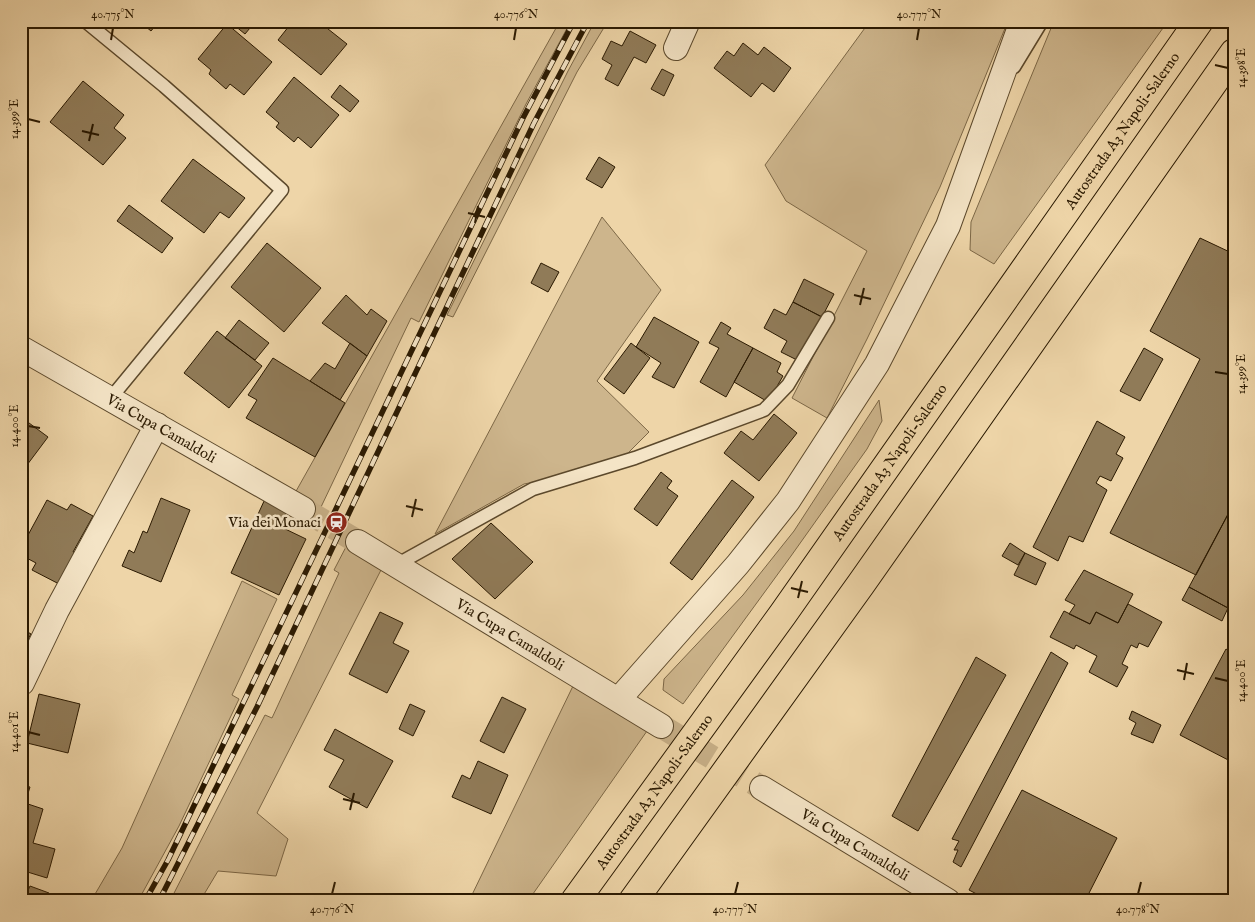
<svg xmlns="http://www.w3.org/2000/svg" width="1255" height="922" font-family="'IM FELL English',serif">
<style>
.green{fill:#cdb58c;stroke:#7c6746}
.building{fill:#907b58;stroke:#2a1901}
.lines{fill:none;stroke-linecap:round;stroke-linejoin:round}
.street-tunnel{stroke:#c7af87;stroke-width:24;stroke-dasharray:24 12;stroke-linecap:butt}
.lane-casing{stroke:#5b482b;stroke-width:15}
.street-casing{stroke:#5b482b;stroke-width:26}
.highway-casing{stroke:#2a1901;stroke-width:30}
.lane{stroke:#f4e4c6;stroke-width:12}
.street{stroke:#f4e4c6;stroke-width:24}
.highway{stroke:#eed5a8;stroke-width:28}
.rail-casing{stroke:#2a1901;stroke-width:5.5}
.rail{stroke:#f4e4c6;stroke-width:4;stroke-dasharray:11;stroke-linecap:butt}
.ticks{fill:none;stroke:#2a1901;stroke-width:2}
.labels{text-anchor:middle;stroke-width:5;stroke-linejoin:round;paint-order:stroke}
.street-label{font-size:15px;fill:#2a1901;stroke:#f4e4c6}
.poi-label{font-size:15px;fill:#2a1901;stroke:#f4e4c6;text-anchor:end}
.neatline{fill:none;stroke:#2a1901;stroke-width:2}
.ticks-label{font-size:12px;text-anchor:middle;fill:#2a1901}
</style>
<rect width="100%" height="100%" fill="#eed5a8"/>
<filter id="stains"><feTurbulence type="fractalNoise" baseFrequency=".004" numOctaves="4"/><feColorMatrix values="0 0 0 0 .2 0 0 0 0 .09 0 0 0 0 .02 0 0 0 .5 -.17"/></filter>
<radialGradient id="worn" r=".72"><stop offset=".6" stop-color="#630" stop-opacity="0"/><stop offset="1" stop-color="#630" stop-opacity=".3"/></radialGradient>
<path class="green" d="M560 21H571L526 104 419 322 411 318 321 507 295 493Z
M595 21H608L577 72 453 317 447 315 568 71Z
M870 21H1008L940 187 867 339 827 418 792 398 867 251 786 201 765 165Z
M1054 21H1168L994 264 970 250 971 222Z
M602 217 661 290 597 381 649 432 615 466 524 484 435 534Z
M879 400 882 421 867 449 791 556 683 704 663 690 664 679 743 595 794 531Z
M348 543 381 570 257 813 288 839 276 876 218 871 200 901H170L265 715 272 718 339 573 334 570Z
M242 581 277 599 232 695 239 699 179 826 138 901H91L122 848Z
M573 686 647 731 528 901H469Z"/>
<path class="building" d="M139 21H159L151 31Z
M229 21H254L255 22 245 34Z
M293 21H318L347 44 321 75 278 40Z
M227 24 272 62 244 95 230 84 226 89 209 74 211 70 198 59Z
M630 31 656 45 646 63 634 57 618 86 605 79 612 65 602 59 611 41 622 46Z
M743 43 758 55 764 47 791 68 774 92 762 83 751 97 714 68 727 51 734 56Z
M662 69 674 75 664 96 651 89Z
M294 77 339 115 311 148 298 137 294 142 276 127 279 123 266 112Z
M83 81 124 115 114 128 126 138 103 165 50 122Z
M340 85 359 101 350 112 331 97Z
M599 157 615 167 602 188 586 179Z
M193 159 245 198 229 218 220 212 204 233 161 201Z
M129 205 173 238 162 253 117 221Z
M1200 238 1234 254V503L1196 575 1110 533 1200 359 1150 331Z
M267 243 321 288 284 332 231 287Z
M541 263 559 272 548 292 531 283Z
M804 279 834 294 822 317 793 302Z
M346 295 367 315 371 309 387 321 367 356 322 323Z
M793 302 822 317 799 361 781 352 787 341 764 328 774 309 786 315Z
M654 317 699 342 674 388 652 377 661 363 636 347Z
M239 320 269 343 255 360 225 338Z
M721 322 731 328 727 334 753 348 726 397 700 382 719 348 709 343Z
M217 331 262 366 229 408 184 373Z
M350 343 367 356 340 400 310 381 325 363 335 369Z
M631 343 650 358 624 394 604 379Z
M753 348 781 363 777 372 783 376 768 402 734 382Z
M1144 348 1163 359 1140 401 1120 391Z
M273 358 345 403 315 457 246 418 257 400 248 395Z
M774 414 797 433 759 481 724 453 741 431 753 440Z
M25 420 48 437 21 473V425Z
M1097 421 1125 437 1116 454 1123 458 1111 481 1100 476 1096 483 1107 490 1083 542 1069 536 1058 561 1033 547Z
M661 472 672 481 667 488 678 496 657 526 634 509Z
M732 480 754 497 692 580 670 563Z
M161 498 190 510 161 582 122 566 129 550 134 553 143 531 147 533Z
M265 499 287 511 279 526 306 539 279 595 231 573Z
M47 500 67 510 71 504 93 516 73 552 77 554 61 585 32 570 36 563 21 555V548Z
M1234 503V597L1228 608 1189 587Z
M491 523 533 562 495 599 452 559Z
M1010 543 1025 553 1018 565 1002 556Z
M1025 553 1046 563 1036 585 1014 575Z
M1084 570 1133 594 1118 623 1096 612 1090 624 1069 614 1075 605 1065 600Z
M1189 587 1228 608 1222 621 1182 600Z
M1128 604 1162 622 1148 647 1139 643 1137 648 1131 645 1122 664 1128 667 1117 687 1089 672 1097 656 1076 645 1074 649 1050 637 1064 611 1090 624 1096 612 1118 623Z
M380 612 403 623 393 643 409 651 387 693 349 674Z
M21 628 31 634 21 652Z
M1226 649 1234 654V763L1180 735Z
M1051 652 1068 663 961 867 953 862 958 850H954L959 841 952 839Z
M976 657 1006 675 918 831 892 816Z
M39 694 80 704 68 753 27 743Z
M502 697 526 709 504 753 480 741Z
M410 704 425 711 413 736 399 729Z
M1132 711 1161 725 1153 743 1131 734 1136 723 1129 719Z
M335 729 393 761 367 808 329 787 344 760 324 750Z
M478 761 508 775 491 814 452 797 462 775 470 779Z
M21 785 30 787 25 803 43 809 33 843 55 849 47 878 21 870Z
M1022 790 1117 838 1085 901H990L969 890Z
M30 886 49 893 46 901H21V894L26 895Z"/>
<g class="lines">
<path class="street-tunnel" d="M303 509 358 542
M661 726 762 788"/>
<defs>
<path id="lane" d="M85 21 164 86 282 190 110 399
M1014 67 1042 21
M396 565 533 489 635 458 764 410 788 385 828 318"/>
<g id="street">
<path d="M676 48 688 21"/>
<path id="s1" d="M21 348 303 509"/>
<path id="s2" d="M358 542 661 726"/>
<path d="M22 683 57 610 157 425"/>
<path d="M619 699 738 564 788 501 877 364 948 226 1022 21"/>
<path id="s3" d="M762 788 948 901"/>
</g>
<g id="highway">
<path id="s4" d="M575 901 783 614 1199 21"/>
<path d="M633 901 861 584 1234 53"/>
</g>
</defs>
<use href="#lane" class="lane-casing"/>
<use href="#street" class="street-casing"/>
<use href="#highway" class="highway-casing"/>
<use href="#lane" class="lane"/>
<use href="#street" class="street"/>
<use href="#highway" class="highway"/>
<defs>
<path id="rail" d="M145 901 168 860 523 118 574 21
M159 901 257 707 534 123 588 21"/>
</defs>
<use href="#rail" class="rail-casing"/>
<use href="#rail" class="rail"/>
</g>
<path class="ticks" d="M111 40 113 28M514 40 516 28M917 40 919 28M1215 65 1228 68M28 119 40 122M82 131 99 135M89 141 93 124M468 213 485 217M475 223 478 206M854 295 871 299M860 305 864 288M1215 372 1228 374M28 426 40 428M406 506 423 510M412 517 416 499M791 588 808 592M798 598 802 581M1177 670 1194 674M1215 678 1228 681M1184 680 1187 663M28 732 40 735M343 799 360 803M350 810 354 793M332 894 335 882M735 894 738 882M1138 894 1141 882"/>
<defs>
<symbol id="station-disc" viewBox="-11 -11 22 22"><circle r="9.5" fill="#8f2418" stroke="#f4e4c6"/><path d="M-3-6H3Q5-6 5-4V2Q5 4 3 4L4.5 6H3L1.5 4h-3L-3 6H-4.5L-3 4Q-5 4-5 2V-4Q-5-6-3-6ZM-3.5-4v3h7v-3ZM-3.5 1v1.5H-2V1ZM2 1v1.5H3.5V1Z" fill="#fff"/></symbol>
</defs>
<g fill-rule="evenodd">
<use href="#station-disc" x="324" y="510" width="25" height="25"/>
</g>
<g class="labels">
<g class="street-label">
<text dy="5" stroke="none"><textPath href="#s4" startOffset="945">Autostrada A3 Napoli-Salerno</textPath></text>
<text dy="5" stroke="none"><textPath href="#s1" startOffset="162">Via Cupa Camaldoli</textPath></text>
<text dy="5" stroke="none"><textPath href="#s4" startOffset="540">Autostrada A3 Napoli-Salerno</textPath></text>
<text dy="5" stroke="none"><textPath href="#s2" startOffset="178">Via Cupa Camaldoli</textPath></text>
<text dy="5" stroke="none"><textPath href="#s4" startOffset="135">Autostrada A3 Napoli-Salerno</textPath></text>
<text dy="5" stroke="none"><textPath href="#s3" startOffset="109">Via Cupa Camaldoli</textPath></text>
</g>
<g class="poi-label">
<text x="321" y="527">Via dei Monaci</text>
</g>
</g>
<rect width="1255" height="922" fill="none" stroke="#eed5a8" stroke-width="55"/>
<rect x="28" y="28" width="1200" height="866" class="neatline"/>
<g class="ticks-label">
<text x="113" y="18">40.775°N</text>
<text x="516" y="18">40.776°N</text>
<text x="919" y="18">40.777°N</text>
<text transform="translate(1241 68) rotate(-90)" y="4">14.398°E</text>
<text transform="translate(14 119) rotate(-90)" y="4">14.399°E</text>
<text transform="translate(1241 374) rotate(-90)" y="4">14.399°E</text>
<text transform="translate(14 426) rotate(-90)" y="4">14.400°E</text>
<text transform="translate(1241 681) rotate(-90)" y="4">14.400°E</text>
<text transform="translate(14 732) rotate(-90)" y="4">14.401°E</text>
<text x="332" y="913">40.776°N</text>
<text x="735" y="913">40.777°N</text>
<text x="1138" y="913">40.778°N</text>
</g>
<rect width="100%" height="100%" filter="url(#stains)"/>
<rect width="100%" height="100%" fill="url(#worn)"/>
</svg>
